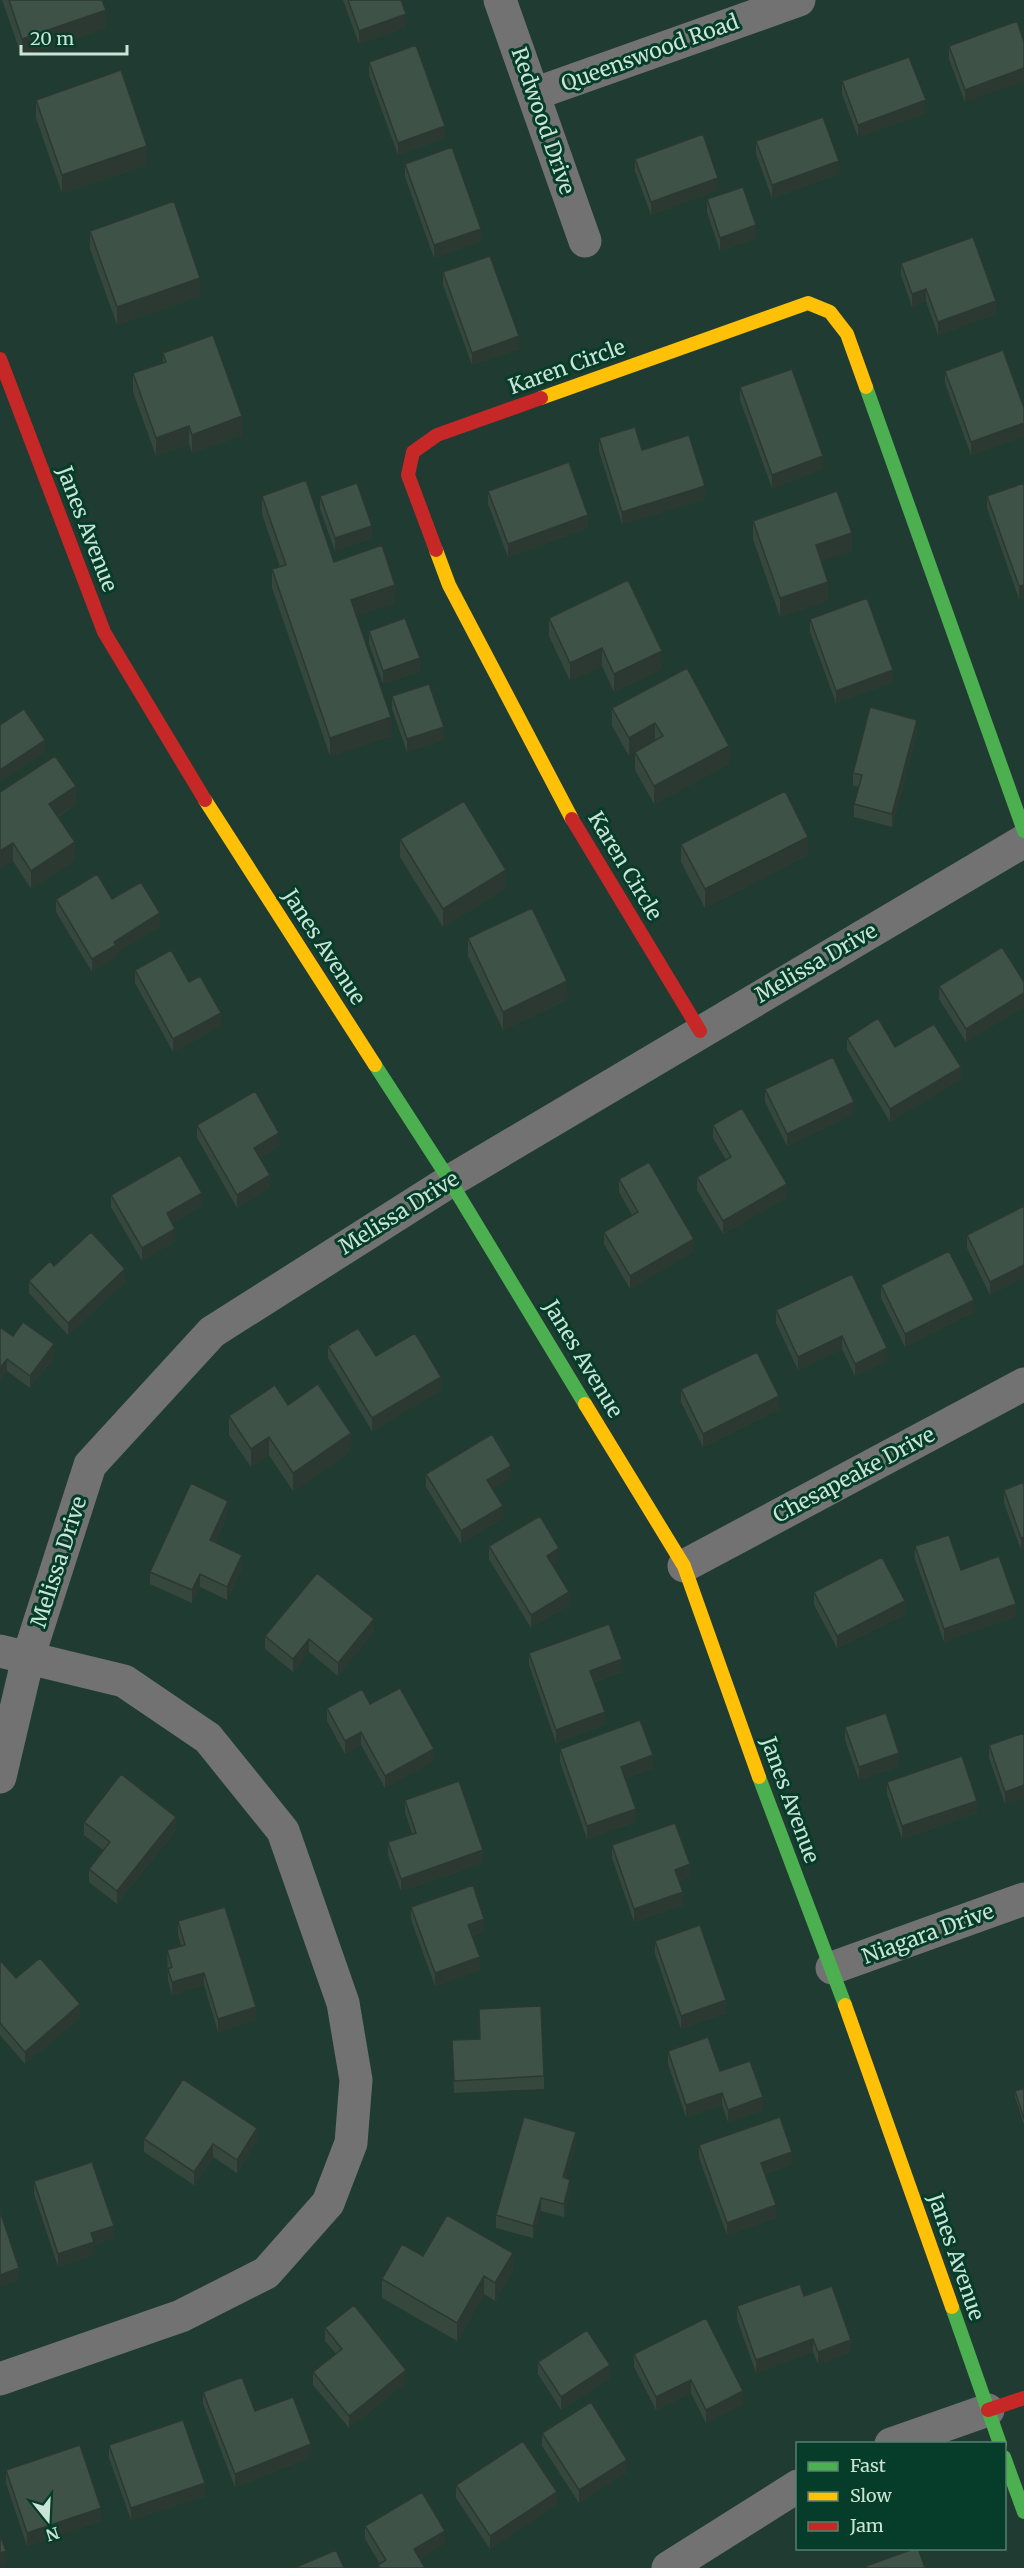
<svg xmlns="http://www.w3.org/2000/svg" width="1024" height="2568" font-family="Merriweather,serif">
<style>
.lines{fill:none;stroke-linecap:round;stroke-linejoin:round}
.street{stroke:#727273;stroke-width:33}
.fast{stroke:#4caf50;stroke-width:14}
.slow{stroke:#ffc107;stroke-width:14}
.jam{stroke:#c62828;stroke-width:14}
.wall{fill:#36473e}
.shaded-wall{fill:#2c3932}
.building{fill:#3f5248;stroke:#2c3932;stroke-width:1.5}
.labels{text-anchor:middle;stroke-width:6;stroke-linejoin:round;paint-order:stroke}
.street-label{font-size:21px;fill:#cbe4d8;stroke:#053d2a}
</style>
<rect width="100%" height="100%" fill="#203b32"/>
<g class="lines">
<path class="street" d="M500 0 585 241
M534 94 799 0
M684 1566 1024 1384
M0 1651 124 1681 208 1738 283 1831 343 2003 356 2080 351 2143 328 2203 266 2273 181 2316 0 2379
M0 1777 28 1658 90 1465 212 1332 450 1181 1024 841
M832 1968 1024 1899
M891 2444 988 2410
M668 2568 798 2486"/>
<path class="fast" d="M866 387 1024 831
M375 1065 450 1181 585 1404
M759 1777 845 2005
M952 2307 1000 2444
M1004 2457 1024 2512"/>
<path class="slow" d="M541 398 808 303 830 312 847 334 866 387
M436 550 449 585 572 819
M205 800 375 1065
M585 1404 684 1566 759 1777
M845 2005 952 2307"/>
<path class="jam" d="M0 359 104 632 205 800
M436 550 408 475 413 452 437 435 541 398
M572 819 700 1031
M988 2410 1024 2398"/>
</g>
<path class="wall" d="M2 0H102L106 28 22 57Z
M343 0H401L406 27 359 44Z
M1017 21 965 102 949 59V46Z
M369 62 445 138 398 155 369 75Z
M842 81 926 113 858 137 842 94Z
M36 100 147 165 62 193 36 118Z
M756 141 839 174 772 198 756 154Z
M635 159 718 190 651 215 635 171Z
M405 164 481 241 434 258 405 177Z
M707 199 756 238 720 251 707 212Z
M90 231 200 296 117 325 90 249Z
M901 263 996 314 938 335 926 301 912 307 901 275Z
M443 272 519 349 472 365 443 285Z
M163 353 242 435 192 453 189 444 156 456 133 392V373L163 363Z
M945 371 1024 408V436L971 455 945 383Z
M740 387 823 469 772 488 740 400Z
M599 438 642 450 705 499 622 524 599 451Z
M1024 483V597L1019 599 987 508V496Z
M488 491 588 528 508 557 488 504Z
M262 496 334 562 395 603 356 616 391 736 330 756 272 588V569L280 567 262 514Z
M320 496 372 538 335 551 320 509Z
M753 521 852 551 821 561 828 600 780 617 753 539Z
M549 618 662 669 614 692 602 666 570 681 549 636Z
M810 619 893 682 836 703 810 632Z
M369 631 420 671 383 684 369 644Z
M687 668 729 764 654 804 635 770V752L629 756 612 726V708Z
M392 696 444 740 407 752 392 709Z
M917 732 892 827 854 817V804L859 787 853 786V773Z
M0 792 76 804 58 817 75 860 31 889 13 861Z
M400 839 506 888 443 927 400 857Z
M681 844 808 855 705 908 681 862Z
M56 899H112L160 926 116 953V957L92 972 56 912Z
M468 938 567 1000 503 1030 468 956Z
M135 970 221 1026 173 1052 135 983Z
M1024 982V1006L966 1042 939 999V986Z
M847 1038 895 1047 961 1079 890 1122 847 1050Z
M765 1089 854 1114 787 1146 765 1102Z
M197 1125 279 1146 259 1158 270 1188 237 1208 197 1138Z
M713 1125 787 1197 723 1234 697 1190V1177L726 1160 713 1138Z
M619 1179 694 1251 630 1289 604 1244V1232L632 1215 619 1192Z
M111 1195 202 1206 172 1223 175 1241 142 1261 111 1207Z
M1024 1206V1277L990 1295 967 1248V1235Z
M54 1266 125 1282 68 1335 29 1293V1281Z
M852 1274 887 1361 855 1376 842 1349 798 1370 776 1323V1310Z
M881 1285 974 1312 905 1347 881 1298Z
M13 1336 54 1357 30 1388 7 1371 0 1380Z
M328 1346 376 1356 441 1390 372 1431 328 1358Z
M681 1389 779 1409 703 1447 681 1402Z
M288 1405 351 1451 293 1491 269 1455 251 1467 229 1435V1416Z
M426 1474 511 1478 493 1489 503 1518 461 1544 426 1487Z
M1024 1482V1550H1021L1004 1503V1490Z
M228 1514 215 1543 242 1568 227 1600 200 1587 192 1603 150 1584V1572Z
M489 1546 559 1561 552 1565 569 1605 531 1628 489 1559Z
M915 1546 961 1570 1016 1616 944 1642 915 1559Z
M814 1592 905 1614 837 1648 814 1605Z
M374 1631 338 1676 309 1652 293 1672 265 1649V1636Z
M529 1653 622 1672 594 1682 605 1725 556 1743 529 1665Z
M370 1704 434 1761 385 1788 361 1745 345 1754 327 1721V1708Z
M845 1727 899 1766 859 1780 845 1740Z
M1024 1733V1798L1005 1804 989 1758V1745Z
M560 1749 653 1768 625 1778 636 1822 587 1839 560 1762Z
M887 1782 977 1813 902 1839 887 1794Z
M405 1800 483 1863 401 1891 388 1855V1842L412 1834 405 1812Z
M84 1822 176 1830 117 1904 89 1882V1869L103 1850 84 1835Z
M612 1845 690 1877 679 1881 683 1905 634 1922 612 1858Z
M411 1907 484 1931 472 1936 480 1970 435 1986 411 1920Z
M178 1921 256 2020 218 2032 204 1985 172 1995 168 1981 167 1950 181 1946 178 1934Z
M655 1941 726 2013 681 2029 655 1954Z
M0 1960 16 1978 80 2017 25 2064 0 2035Z
M479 2009 544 2076V2089L454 2093 452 2040 480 2039Z
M668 2051 720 2071 763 2110 728 2122 722 2105 686 2117 668 2064Z
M1024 2088V2125L1015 2097V2091Z
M144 2139 257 2141 237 2173 213 2157 194 2185 144 2152Z
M576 2145 566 2178 570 2192 564 2217 541 2211 533 2238 496 2228V2215Z
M699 2145 792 2164 765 2174 776 2218 727 2235 699 2158Z
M34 2181 114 2238 94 2245V2255L58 2267 34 2194Z
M423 2256 513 2271 495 2301 484 2294 457 2341 382 2298V2279Z
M804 2296 851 2352 818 2364 813 2352 756 2373 737 2319V2306Z
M325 2328 406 2383 349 2428 313 2385V2372L336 2354 325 2341Z
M634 2354 743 2404 706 2423 691 2393 656 2410 634 2367Z
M538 2362 610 2378 561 2410 538 2374Z
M203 2392 255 2411 311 2457 235 2487 203 2404Z
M542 2433 627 2472 579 2503 542 2446Z
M109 2445 205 2496 131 2520 109 2458Z
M6 2470 101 2521 27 2546 6 2483Z
M456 2485 557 2504 490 2549 456 2498Z
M365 2526 445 2543 419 2559 425 2568H378V2565L380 2564 365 2539Z"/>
<path class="shaded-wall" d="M106 10V28L22 57V39Z
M406 14V27L359 44V31Z
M1024 68V81L965 102V90Z
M926 100V113L858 137V125Z
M445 126V138L398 155V143Z
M147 146V165L62 193V175Z
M839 161V174L772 198V185Z
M718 178V190L651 215V202Z
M756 225V238L720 251V238Z
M481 229V241L434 258V245Z
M200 278V296L117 325V307Z
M926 289V301L912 307V294Z
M996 301V314L938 335V322Z
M519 336V349L472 365V353Z
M242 416V435L192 453V435Z
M1024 423V436L971 455V442Z
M189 426V444L156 456V438Z
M823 456V469L772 488V475Z
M705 486V499L622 524V512Z
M588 515V528L508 557V544Z
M372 526V538L335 551V538Z
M852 533V551L816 563V545Z
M828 582V600L780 617V598Z
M395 585V603L351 618V600Z
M1024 585V597L1019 599V586Z
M602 648V666L570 681V663Z
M662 651V669L614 692V674Z
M420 658V671L383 684V671Z
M893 670V682L836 703V691Z
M391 717V736L330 756V738Z
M917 720V732L892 827V814Z
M655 723V742L629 756V738Z
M444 727V740L407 752V739Z
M45 740V752L0 782V770Z
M729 746V764L654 804V786Z
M76 786V804L49 822V804Z
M808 837V855L705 908V889Z
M75 842V860L31 889V871Z
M13 843V861L0 869V851Z
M506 870V888L443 927V909Z
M160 913V926L116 953V957L92 972V959L114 942Z
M567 981V1000L503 1030V1012Z
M1024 993V1006L966 1042V1029Z
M221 1013V1026L173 1052V1039Z
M961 1067V1079L890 1122V1109Z
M854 1102V1114L787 1146V1134Z
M279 1133V1146L254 1161V1148Z
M270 1175V1188L237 1208V1195Z
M787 1184V1197L723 1234V1221Z
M202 1193V1206L167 1226V1213Z
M175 1229V1241L142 1261V1248Z
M694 1239V1251L630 1289V1276Z
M1024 1265V1277L990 1295V1282Z
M125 1269V1282L68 1335V1323Z
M974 1300V1312L905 1347V1334Z
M842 1336V1349L798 1370V1357Z
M54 1344V1357L30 1388V1376Z
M887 1348V1361L855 1376V1364Z
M7 1359V1371L0 1380V1368Z
M441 1377V1390L372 1431V1418Z
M779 1396V1409L703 1447V1434Z
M351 1433V1451L293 1491V1473Z
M269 1437V1455L251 1467V1449Z
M511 1466V1478L487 1493V1480Z
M228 1501V1514L210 1553V1540Z
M503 1506V1518L461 1544V1531Z
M1024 1537V1550H1021V1538Z
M559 1548V1561L547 1569V1556Z
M242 1555V1568L227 1600V1587Z
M200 1574V1587L192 1603V1590Z
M569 1592V1605L531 1628V1615Z
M905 1601V1614L837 1648V1636Z
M1016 1604V1616L944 1642V1629Z
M374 1619V1631L338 1676V1663Z
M309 1639V1652L293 1672V1659Z
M622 1659V1672L590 1683V1671Z
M605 1712V1725L556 1743V1730Z
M361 1732V1745L345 1754V1741Z
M434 1749V1761L385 1788V1776Z
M899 1753V1766L859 1780V1767Z
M653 1755V1768L621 1779V1767Z
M1024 1785V1798L1005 1804V1792Z
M977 1801V1813L902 1839V1826Z
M636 1809V1822L587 1839V1826Z
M176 1817V1830L117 1904V1891Z
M483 1850V1863L401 1891V1879Z
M690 1864V1877L675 1882V1870Z
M683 1892V1905L634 1922V1909Z
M484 1919V1931L468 1937V1925Z
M480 1957V1970L435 1986V1973Z
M204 1973V1985L172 1995V1982Z
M726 2000V2013L681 2029V2016Z
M80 2004V2017L25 2064V2052Z
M256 2007V2020L218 2032V2019Z
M722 2093V2105L686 2117V2105Z
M763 2097V2110L728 2122V2110Z
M257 2128V2141L237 2173V2160Z
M576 2132V2145L563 2190V2177Z
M213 2144V2157L194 2185V2172Z
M792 2152V2164L761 2175V2163Z
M570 2180V2192L564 2217V2204Z
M541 2198V2211L533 2238V2226Z
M776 2205V2218L727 2235V2223Z
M114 2226V2238L94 2245V2255L58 2267V2254L91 2233Z
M513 2253V2271L495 2301V2283Z
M19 2268V2281L0 2287V2275Z
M484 2276V2294L457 2341V2323Z
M813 2339V2352L756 2373V2360Z
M851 2340V2352L818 2364V2352Z
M610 2365V2378L561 2410V2397Z
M406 2370V2383L349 2428V2416Z
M691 2380V2393L656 2410V2397Z
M743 2391V2404L706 2423V2410Z
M311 2444V2457L235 2487V2474Z
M627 2460V2472L579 2503V2490Z
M205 2483V2496L131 2520V2508Z
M557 2492V2504L490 2549V2536Z
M101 2508V2521L27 2546V2533Z
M445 2531V2543L414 2562V2549Z
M6 2551V2564L0 2566V2553Z"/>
<path class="building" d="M9 0H102L106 10 22 39Z
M348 0H401L406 14 359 31Z
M1017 21 1024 42V68L965 90 949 46Z
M416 45 445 126 398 143 369 62Z
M909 57 926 100 858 125 842 81Z
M121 70 147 146 62 175 36 100Z
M823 117 839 161 772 185 756 141Z
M703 134 718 178 651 202 635 159Z
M452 147 481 229 434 245 405 164Z
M743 187 756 225 720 238 707 199Z
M174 201 200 278 117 307 90 231Z
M973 237 996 301 938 322 926 289 912 294 901 263Z
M490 256 519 336 472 353 443 272Z
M213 335 242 416 192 435 189 426 156 438 133 373 166 362 163 353Z
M1003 350 1024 408V423L971 442 945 371Z
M792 369 823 456 772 475 740 387Z
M635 427 642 450 689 435 705 486 622 512 599 438Z
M569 462 588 515 508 544 488 491Z
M306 480 334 562 382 545 395 585 351 600 391 717 330 738 272 569 286 565 262 496Z
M357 483 372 526 335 538 320 496Z
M1024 483V585L1019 586 987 496Z
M837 491 852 533 816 545 828 582 780 598 753 521Z
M628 580 662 651 614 674 602 648 570 663 549 618Z
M867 598 893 670 836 691 810 619Z
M405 618 420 658 383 671 369 631Z
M687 668 729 746 654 786 635 752 663 736 655 723 629 738 612 708Z
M429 684 444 727 407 739 392 696Z
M870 707 917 720 892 814 854 804 862 775 853 773Z
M24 709 45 740 0 770V725Z
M55 756 76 786 49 804 75 842 31 871 13 843 0 851V792Z
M785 791 808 837 705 889 681 844Z
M464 801 506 870 443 909 400 839Z
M97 874 112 899 141 882 160 913 114 942 116 945 92 959 56 899Z
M532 908 567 981 503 1012 468 938Z
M1002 947 1024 982V993L966 1029 939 986Z
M171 950 189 982 200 976 221 1013 173 1039 135 970Z
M878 1018 895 1047 934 1024 961 1067 890 1109 847 1038Z
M833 1057 854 1102 787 1134 765 1089Z
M255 1091 279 1133 254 1148 270 1175 237 1195 197 1125Z
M742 1108 787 1184 723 1221 697 1177 731 1157 713 1125Z
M180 1155 202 1193 167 1213 175 1229 142 1248 111 1195Z
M649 1162 694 1239 630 1276 604 1232 638 1212 619 1179Z
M1024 1206V1265L990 1282 967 1235Z
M91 1232 125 1269 68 1323 29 1281 50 1261 54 1266Z
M949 1251 974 1300 905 1334 881 1285Z
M852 1274 887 1348 855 1364 842 1336 798 1357 776 1310Z
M23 1322 54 1344 30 1376 7 1359 0 1368V1327L13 1336Z
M358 1328 376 1356 415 1333 441 1377 372 1418 328 1346Z
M757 1352 779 1396 703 1434 681 1389Z
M318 1384 351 1433 293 1473 269 1437 251 1449 229 1416 275 1385 288 1405Z
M492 1434 511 1466 487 1480 503 1506 461 1531 426 1474Z
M1024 1482V1537L1021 1538 1004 1490Z
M191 1483 228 1501 210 1540 242 1555 227 1587 200 1574 192 1590 150 1572Z
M540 1516 559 1548 547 1556 569 1592 531 1615 489 1546Z
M949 1535 961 1570 999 1556 1016 1604 944 1629 915 1546Z
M882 1557 905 1601 837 1636 814 1592Z
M317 1573 374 1619 338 1663 309 1639 293 1659 265 1636Z
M609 1624 622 1659 590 1671 605 1712 556 1730 529 1653Z
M400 1688 434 1749 385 1776 361 1732 345 1741 327 1708 362 1689 370 1704Z
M886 1713 899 1753 859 1767 845 1727Z
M640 1720 653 1755 621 1767 636 1809 587 1826 560 1749Z
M1024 1733V1785L1005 1792 989 1745Z
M962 1756 977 1801 902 1826 887 1782Z
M121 1774 176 1817 117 1891 89 1869 110 1842 84 1822Z
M459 1781 483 1850 401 1879 388 1842 416 1833 405 1800Z
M675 1823 690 1864 675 1870 683 1892 634 1909 612 1845Z
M473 1885 484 1919 468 1925 480 1957 435 1973 411 1907Z
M225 1907 256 2007 218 2019 204 1973 172 1982 168 1969 172 1967 167 1950 185 1945 178 1921Z
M700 1925 726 2000 681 2016 655 1941Z
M40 1958 80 2004 25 2052 0 2023V1960L16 1978Z
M541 2006 544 2076 454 2081 452 2040 480 2039 479 2009Z
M708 2037 720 2071 750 2061 763 2097 728 2110 722 2093 686 2105 668 2051Z
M183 2079 257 2128 237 2160 213 2144 194 2172 144 2139Z
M1024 2088V2119L1015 2091Z
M524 2117 576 2132 563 2177 570 2180 564 2204 541 2198 533 2226 496 2215Z
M780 2117 792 2152 761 2163 776 2205 727 2223 699 2145Z
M92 2162 114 2226 91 2233 94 2242 58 2254 34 2181Z
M0 2211 19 2268 0 2275Z
M447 2215 513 2253 495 2283 484 2276 457 2323 382 2279 402 2244 423 2256Z
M800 2284 804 2296 832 2286 851 2340 818 2352 813 2339 756 2360 737 2306Z
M354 2305 406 2370 349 2416 313 2372 342 2349 325 2328Z
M706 2318 743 2391 706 2410 691 2380 656 2397 634 2354Z
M587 2330 610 2365 561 2397 538 2362Z
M242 2377 255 2411 293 2397 311 2444 235 2474 203 2392Z
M591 2402 627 2460 579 2490 542 2433Z
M183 2420 205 2483 131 2508 109 2445Z
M523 2441 557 2492 490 2536 456 2485Z
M80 2445 101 2508 27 2533 6 2470Z
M422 2492 445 2531 414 2549 425 2568H380L378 2565 386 2560 365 2526Z
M0 2535 6 2551 0 2553Z
M916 2548H918L925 2568H867L866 2566Z
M336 2550 344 2568H294Z"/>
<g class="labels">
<g class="street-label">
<text transform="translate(650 53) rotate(-20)" y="7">Queenswood Road</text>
<text transform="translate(543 121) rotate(71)" y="7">Redwood Drive</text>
<text transform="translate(567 367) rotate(-20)" y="7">Karen Circle</text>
<text transform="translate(87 529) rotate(69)" y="7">Janes Avenue</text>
<text transform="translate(625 866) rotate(59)" y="7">Karen Circle</text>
<text transform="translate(324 947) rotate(57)" y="7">Janes Avenue</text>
<text transform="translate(816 963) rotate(-30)" y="7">Melissa Drive</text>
<text transform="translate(399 1213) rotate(-32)" y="7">Melissa Drive</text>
<text transform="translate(583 1359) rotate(59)" y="7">Janes Avenue</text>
<text transform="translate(854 1475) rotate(-28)" y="7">Chesapeake Drive</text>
<text transform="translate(59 1562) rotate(-72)" y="7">Melissa Drive</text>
<text transform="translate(790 1800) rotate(70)" y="7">Janes Avenue</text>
<text transform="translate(928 1934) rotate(-20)" y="7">Niagara Drive</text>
<text transform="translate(956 2257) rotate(71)" y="7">Janes Avenue</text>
</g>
</g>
<rect x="796" y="2442" width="210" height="108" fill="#053d2a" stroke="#548070" stroke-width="1.5"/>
<rect x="808" y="2462" width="30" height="9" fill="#4caf50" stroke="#548070" stroke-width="1.5"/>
<text x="850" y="2472" font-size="18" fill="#cbe4d8">Fast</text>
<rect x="808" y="2492" width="30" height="9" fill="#ffc107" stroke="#548070" stroke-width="1.5"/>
<text x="850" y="2502" font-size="18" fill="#cbe4d8">Slow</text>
<rect x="808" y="2522" width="30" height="9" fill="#c62828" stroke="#548070" stroke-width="1.5"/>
<text x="850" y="2532" font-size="18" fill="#cbe4d8">Jam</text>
<g transform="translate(48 2520) rotate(162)" stroke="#053d2a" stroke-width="4.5" paint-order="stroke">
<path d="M0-4.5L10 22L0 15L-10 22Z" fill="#cbe4d8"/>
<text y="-9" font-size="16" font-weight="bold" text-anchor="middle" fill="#cbe4d8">N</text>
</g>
<path d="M21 45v9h106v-9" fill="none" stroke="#cbe4d8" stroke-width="3"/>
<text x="30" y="45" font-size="18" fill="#cbe4d8" stroke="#053d2a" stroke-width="4.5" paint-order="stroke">20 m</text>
</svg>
